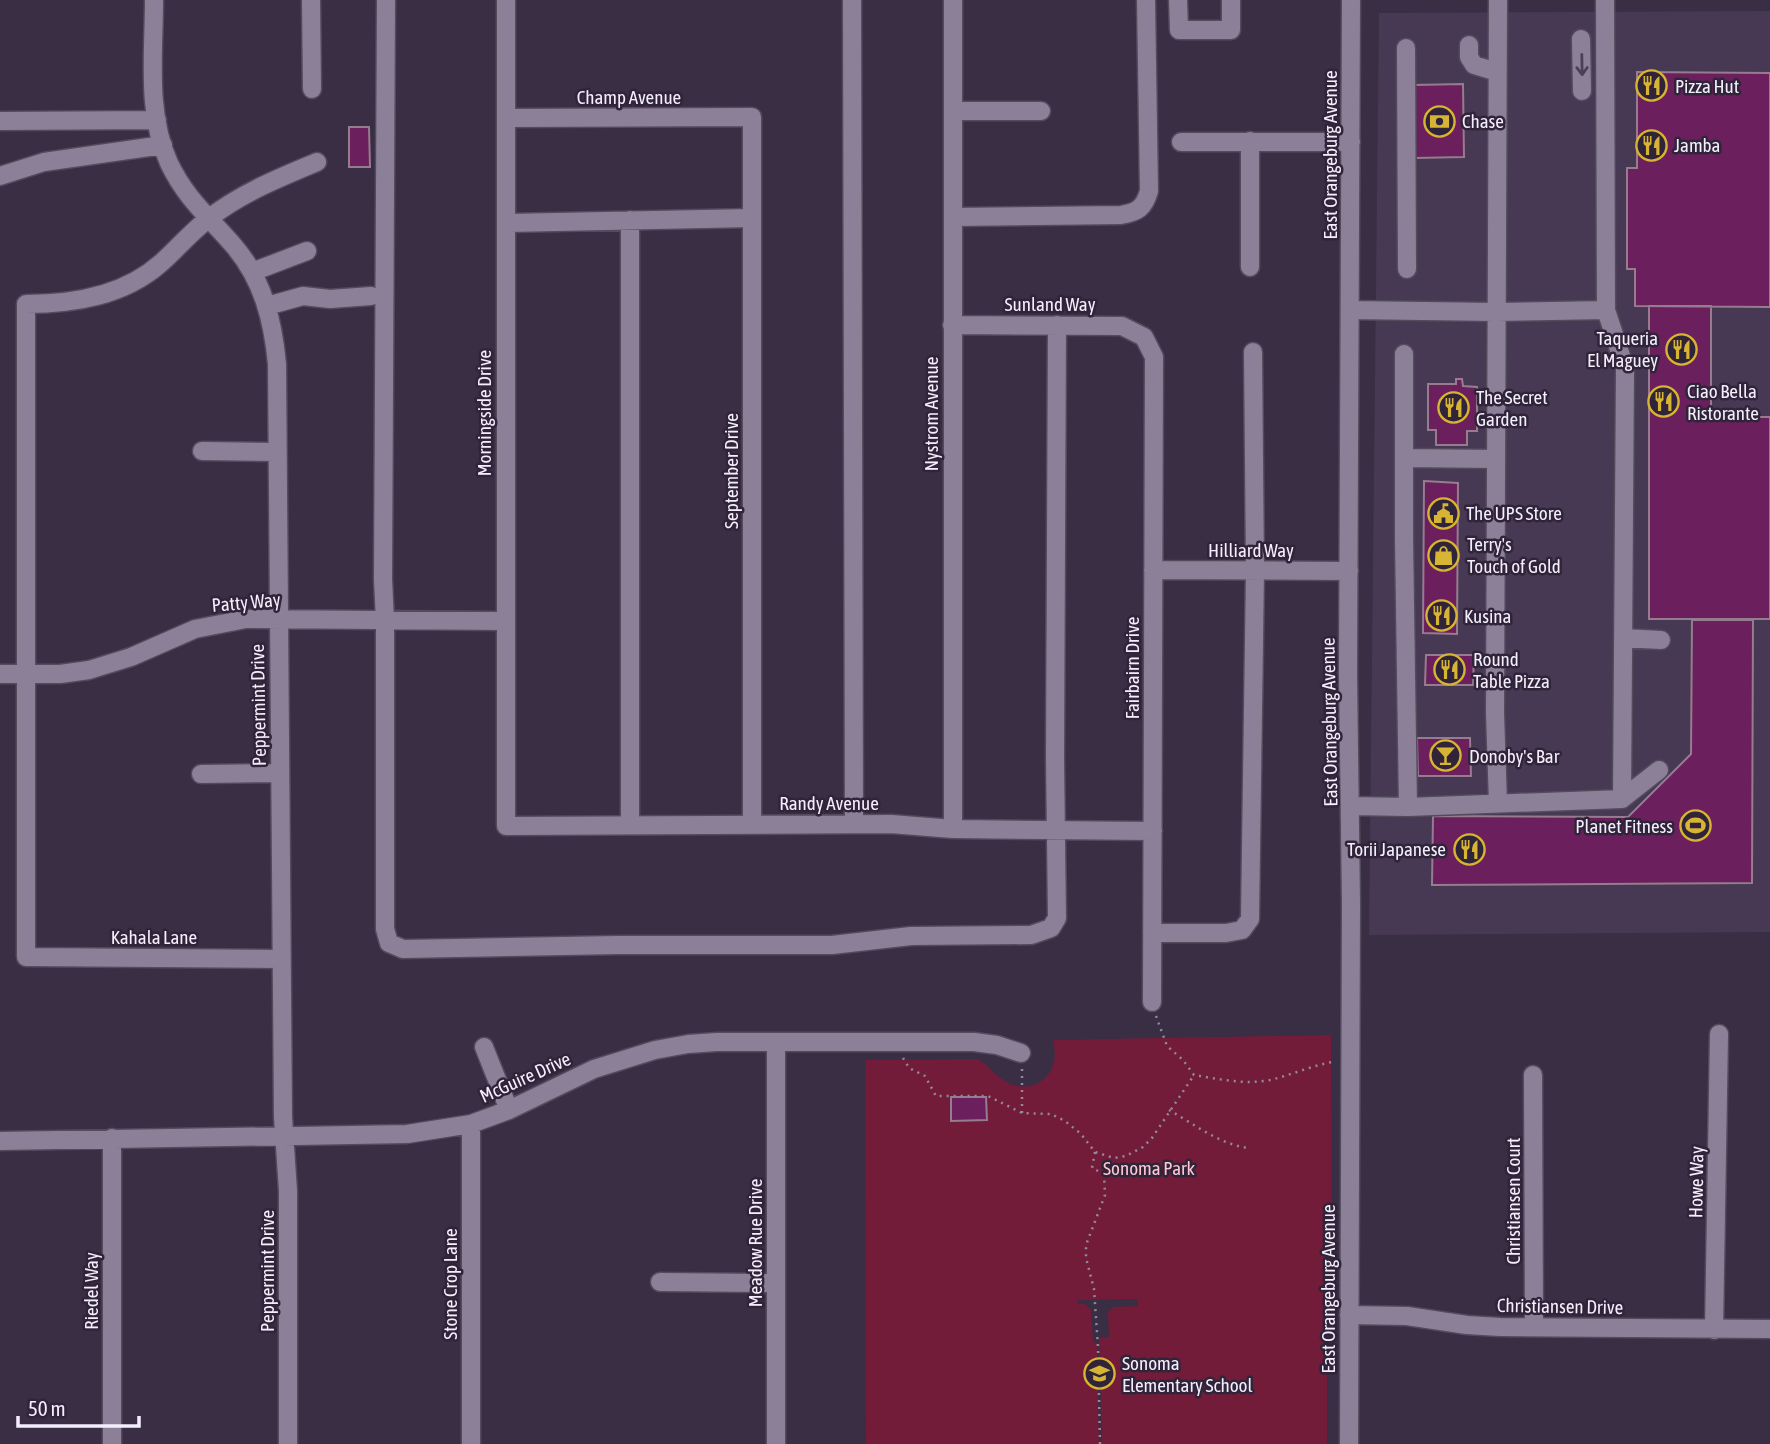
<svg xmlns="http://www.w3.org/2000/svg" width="1770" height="1444" font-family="'Asap Condensed',sans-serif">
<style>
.built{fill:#473953}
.green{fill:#731c39}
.building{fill:#6b205d;stroke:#957c8e;stroke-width:2}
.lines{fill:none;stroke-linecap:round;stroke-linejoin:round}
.minor-casing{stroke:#534a5c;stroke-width:21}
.path{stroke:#938a9c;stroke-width:2.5;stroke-dasharray:2 5;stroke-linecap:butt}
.minor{stroke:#8c8099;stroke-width:18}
.oneway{stroke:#4b4056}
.labels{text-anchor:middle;stroke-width:5;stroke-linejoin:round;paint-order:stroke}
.poi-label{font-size:19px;fill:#f4eefc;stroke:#2f2439;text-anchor:start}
.street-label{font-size:19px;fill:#f4eefc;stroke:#2f2439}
.park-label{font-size:19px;fill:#fec7d2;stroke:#2f2439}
</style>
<rect width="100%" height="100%" fill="#392e44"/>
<path class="built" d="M1770 11V932L1369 935 1379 13Z"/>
<path class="green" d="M1331 1035 1332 1295 1327 1296V1444H1102L1099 1338 1109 1337 1108 1312 1113 1307 1138 1306V1299L1077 1300 1078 1304H1085L1091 1310 1093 1342 1097 1343 1099 1444H866L865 1060 977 1059C988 1063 992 1073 1002 1079 1016 1090 1035 1089 1047 1076 1056 1065 1056 1053 1053 1040Z"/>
<path class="building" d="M1637 72 1770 73V307L1635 306V269H1627V168H1637Z
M1463 84 1464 157 1415 158 1414 85Z
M349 127H369L370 167H349Z
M1649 306H1711V417H1770V619H1649Z
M1456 379H1462L1463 386 1477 387V431H1467V445H1436V430H1428V384H1456Z
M1424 481 1458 483 1457 634 1423 633Z
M1692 620H1753L1752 883 1432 885 1433 816 1628 817 1691 754Z
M1426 655H1474L1473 685H1425Z
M1417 738H1470L1471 776H1418Z
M951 1097H986L987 1120 951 1121Z"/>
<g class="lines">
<defs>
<path id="minor" d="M154 0C154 53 146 113 169 163 186 199 210 218 234 246 263 280 273 321 277 364L283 1117 288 1191V1444
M311 0 312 89
M386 0 383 579 385 621V929L389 943 403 949 619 945H832L911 936 1031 935 1051 928 1057 918 1055 758 1057 325
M506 0V826L891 824 953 829 1153 831
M852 0 854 824
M953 0V829
M1178 0 1179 30H1231V0
M1498 0 1495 713 1498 803
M1605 0 1606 310 1625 368 1622 799
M1581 39 1582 91
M1469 45V57L1474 65 1497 72
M1406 48 1407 269
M953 111H1041
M506 118 752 117V824
M0 121 157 120
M1181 142H1351
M0 176 44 162 163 145
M953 217 1121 215C1138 212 1144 208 1149 191L1146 0
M630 220V825
M506 223 752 218
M1250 267V141
M252 272 307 251
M267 306 303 296 330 299 371 296
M1350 310 1496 312 1606 310
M952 325 1122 326 1144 337 1154 357 1152 1002
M1404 354V539L1408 807
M202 451 277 452
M1404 458 1496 459
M1153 570 1349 571
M1623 638 1661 640
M0 674H60L89 670 131 657 195 629 246 619 504 621
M201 774 280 773
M1351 806 1408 807 1622 799 1659 770
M1152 933H1226L1242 930 1250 919 1255 571 1253 352
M281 959 26 957V304C74 304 124 296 161 263 177 249 191 232 208 219 241 193 279 178 317 162
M484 1047 509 1110
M1533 1075 1534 1326
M112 1138V1444
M0 1141 407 1134 471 1124 509 1110 594 1069 655 1050 688 1044 717 1042H974L997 1045 1021 1053
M660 1282 776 1283
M1349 1315 1407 1316 1467 1325 1500 1327 1770 1329
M1714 1330 1719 1034
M471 1444V1124
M776 1444V1042
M1349 1444 1351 904 1348 674 1351 0"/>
</defs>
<use href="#minor" class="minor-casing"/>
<path class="path" d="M1156 1016 1167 1046 1183 1060 1194 1075C1218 1079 1245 1085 1270 1080 1291 1075 1311 1066 1332 1062
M903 1058 909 1068 925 1076 936 1096H988L1022 1113 1051 1114 1065 1121 1081 1134 1095 1152 1114 1158 1126 1156 1143 1147 1152 1138 1194 1075
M1169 1110C1194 1124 1222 1146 1250 1148
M1022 1113V1068
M1095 1152 1092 1168 1104 1174 1114 1158
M1100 1444 1098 1347 1094 1289 1086 1258V1245L1105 1195 1104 1174"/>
<use href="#minor" class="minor"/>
</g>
<defs><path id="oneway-shaft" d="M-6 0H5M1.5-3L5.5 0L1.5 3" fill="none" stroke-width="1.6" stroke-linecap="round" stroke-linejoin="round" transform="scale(1.75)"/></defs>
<use class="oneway" href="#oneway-shaft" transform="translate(1582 65) rotate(89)"/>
<defs>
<symbol id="restaurant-ring" viewBox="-11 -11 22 22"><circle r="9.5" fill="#2f2439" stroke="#d7b434" stroke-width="1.5"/><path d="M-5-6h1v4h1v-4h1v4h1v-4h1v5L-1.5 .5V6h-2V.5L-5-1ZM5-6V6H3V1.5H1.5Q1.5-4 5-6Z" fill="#d7b434"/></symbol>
<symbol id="bank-ring" viewBox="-11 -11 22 22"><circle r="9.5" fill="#2f2439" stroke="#d7b434" stroke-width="1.5"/><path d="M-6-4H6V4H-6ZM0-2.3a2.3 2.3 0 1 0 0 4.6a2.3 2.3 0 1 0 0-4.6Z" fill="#d7b434"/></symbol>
<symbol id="civic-ring" viewBox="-11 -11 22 22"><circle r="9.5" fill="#2f2439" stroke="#d7b434" stroke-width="1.5"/><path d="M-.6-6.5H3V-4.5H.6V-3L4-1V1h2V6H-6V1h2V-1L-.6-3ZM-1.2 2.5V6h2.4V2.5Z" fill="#d7b434"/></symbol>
<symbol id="shop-ring" viewBox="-11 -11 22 22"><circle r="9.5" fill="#2f2439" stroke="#d7b434" stroke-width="1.5"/><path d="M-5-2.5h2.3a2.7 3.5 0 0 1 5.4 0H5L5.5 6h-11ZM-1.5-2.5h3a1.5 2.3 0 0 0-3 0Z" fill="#d7b434"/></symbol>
<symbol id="bar-ring" viewBox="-11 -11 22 22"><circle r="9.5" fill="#2f2439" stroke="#d7b434" stroke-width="1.5"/><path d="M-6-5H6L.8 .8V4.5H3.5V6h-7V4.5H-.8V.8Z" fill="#d7b434"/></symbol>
<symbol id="stadium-ring" viewBox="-11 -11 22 22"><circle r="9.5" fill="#2f2439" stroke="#d7b434" stroke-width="1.5"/><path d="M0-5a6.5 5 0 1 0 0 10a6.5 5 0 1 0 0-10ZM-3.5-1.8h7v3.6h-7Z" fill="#d7b434"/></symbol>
<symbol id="school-ring" viewBox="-11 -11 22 22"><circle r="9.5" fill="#2f2439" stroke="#d7b434" stroke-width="1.5"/><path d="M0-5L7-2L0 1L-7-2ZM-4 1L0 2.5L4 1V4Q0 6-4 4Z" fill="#d7b434"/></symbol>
</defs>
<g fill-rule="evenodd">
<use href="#restaurant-ring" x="1634" y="68" width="35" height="35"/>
<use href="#bank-ring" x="1422" y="104" width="35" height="35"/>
<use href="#restaurant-ring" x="1634" y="128" width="35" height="35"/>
<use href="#restaurant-ring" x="1664" y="332" width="35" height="35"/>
<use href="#restaurant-ring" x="1646" y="384" width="35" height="35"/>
<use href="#restaurant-ring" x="1436" y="390" width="35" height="35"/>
<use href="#civic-ring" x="1426" y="496" width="35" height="35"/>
<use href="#shop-ring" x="1426" y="538" width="35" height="35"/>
<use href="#restaurant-ring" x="1424" y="598" width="35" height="35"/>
<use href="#restaurant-ring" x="1432" y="652" width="35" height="35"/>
<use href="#bar-ring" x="1428" y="738" width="35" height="35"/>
<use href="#stadium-ring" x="1678" y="808" width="35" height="35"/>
<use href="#restaurant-ring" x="1452" y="832" width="35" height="35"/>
<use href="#school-ring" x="1082" y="1356" width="35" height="35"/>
</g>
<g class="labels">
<g class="poi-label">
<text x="1675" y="93">Pizza Hut</text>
<text x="1462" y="128">Chase</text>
<text x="1674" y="152">Jamba</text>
<text x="1658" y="345" text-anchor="end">Taqueria<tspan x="1658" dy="22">El Maguey</tspan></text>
<text x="1687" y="398">Ciao Bella<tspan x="1687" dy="22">Ristorante</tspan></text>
<text x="1476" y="404">The Secret<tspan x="1476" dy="22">Garden</tspan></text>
<text x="1466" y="520">The UPS Store</text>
<text x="1467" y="551">Terry's<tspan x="1467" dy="22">Touch of Gold</tspan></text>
<text x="1464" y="623">Kusina</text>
<text x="1473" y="666">Round<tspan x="1473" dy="22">Table Pizza</tspan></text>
<text x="1469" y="763">Donoby's Bar</text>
<text x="1673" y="833" text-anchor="end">Planet Fitness</text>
<text x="1446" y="856" text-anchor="end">Torii Japanese</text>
<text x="1122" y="1370">Sonoma<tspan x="1122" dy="22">Elementary School</tspan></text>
</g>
<g class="street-label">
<text x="629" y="104">Champ Avenue</text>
<text transform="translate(1330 155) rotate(-90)" y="7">East Orangeburg Avenue</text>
<text x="1050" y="311">Sunland Way</text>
<text transform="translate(484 413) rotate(-90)" y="7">Morningside Drive</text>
<text transform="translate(931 414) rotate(-90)" y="7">Nystrom Avenue</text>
<text transform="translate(731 471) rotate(-90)" y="7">September Drive</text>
<text x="1251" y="557">Hilliard Way</text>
<text transform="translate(246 602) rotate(-5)" y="7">Patty Way</text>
<text transform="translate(1132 668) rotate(-90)" y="7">Fairbairn Drive</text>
<text transform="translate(258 705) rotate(-91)" y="7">Peppermint Drive</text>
<text transform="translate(1329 722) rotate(-91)" y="7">East Orangeburg Avenue</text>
<text x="829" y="810">Randy Avenue</text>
<text x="154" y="944">Kahala Lane</text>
<text transform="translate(525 1077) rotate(-24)" y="7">McGuire Drive</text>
<text transform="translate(1696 1182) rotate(-89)" y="7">Howe Way</text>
<text transform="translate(1513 1201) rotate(-90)" y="7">Christiansen Court</text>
<text transform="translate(755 1243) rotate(-90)" y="7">Meadow Rue Drive</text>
<text transform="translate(267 1271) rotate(-90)" y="7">Peppermint Drive</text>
<text transform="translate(450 1284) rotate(-90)" y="7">Stone Crop Lane</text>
<text transform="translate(1328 1289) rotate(-90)" y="7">East Orangeburg Avenue</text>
<text transform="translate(91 1291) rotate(-90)" y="7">Riedel Way</text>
<text transform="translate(1560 1306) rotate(1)" y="7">Christiansen Drive</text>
</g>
<g class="park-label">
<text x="1149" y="1175">Sonoma Park</text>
</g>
</g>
<path d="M18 1416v10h121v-10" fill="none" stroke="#f4eefc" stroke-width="3.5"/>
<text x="28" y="1416" font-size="21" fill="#f4eefc" stroke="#2f2439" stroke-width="5" paint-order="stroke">50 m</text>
</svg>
